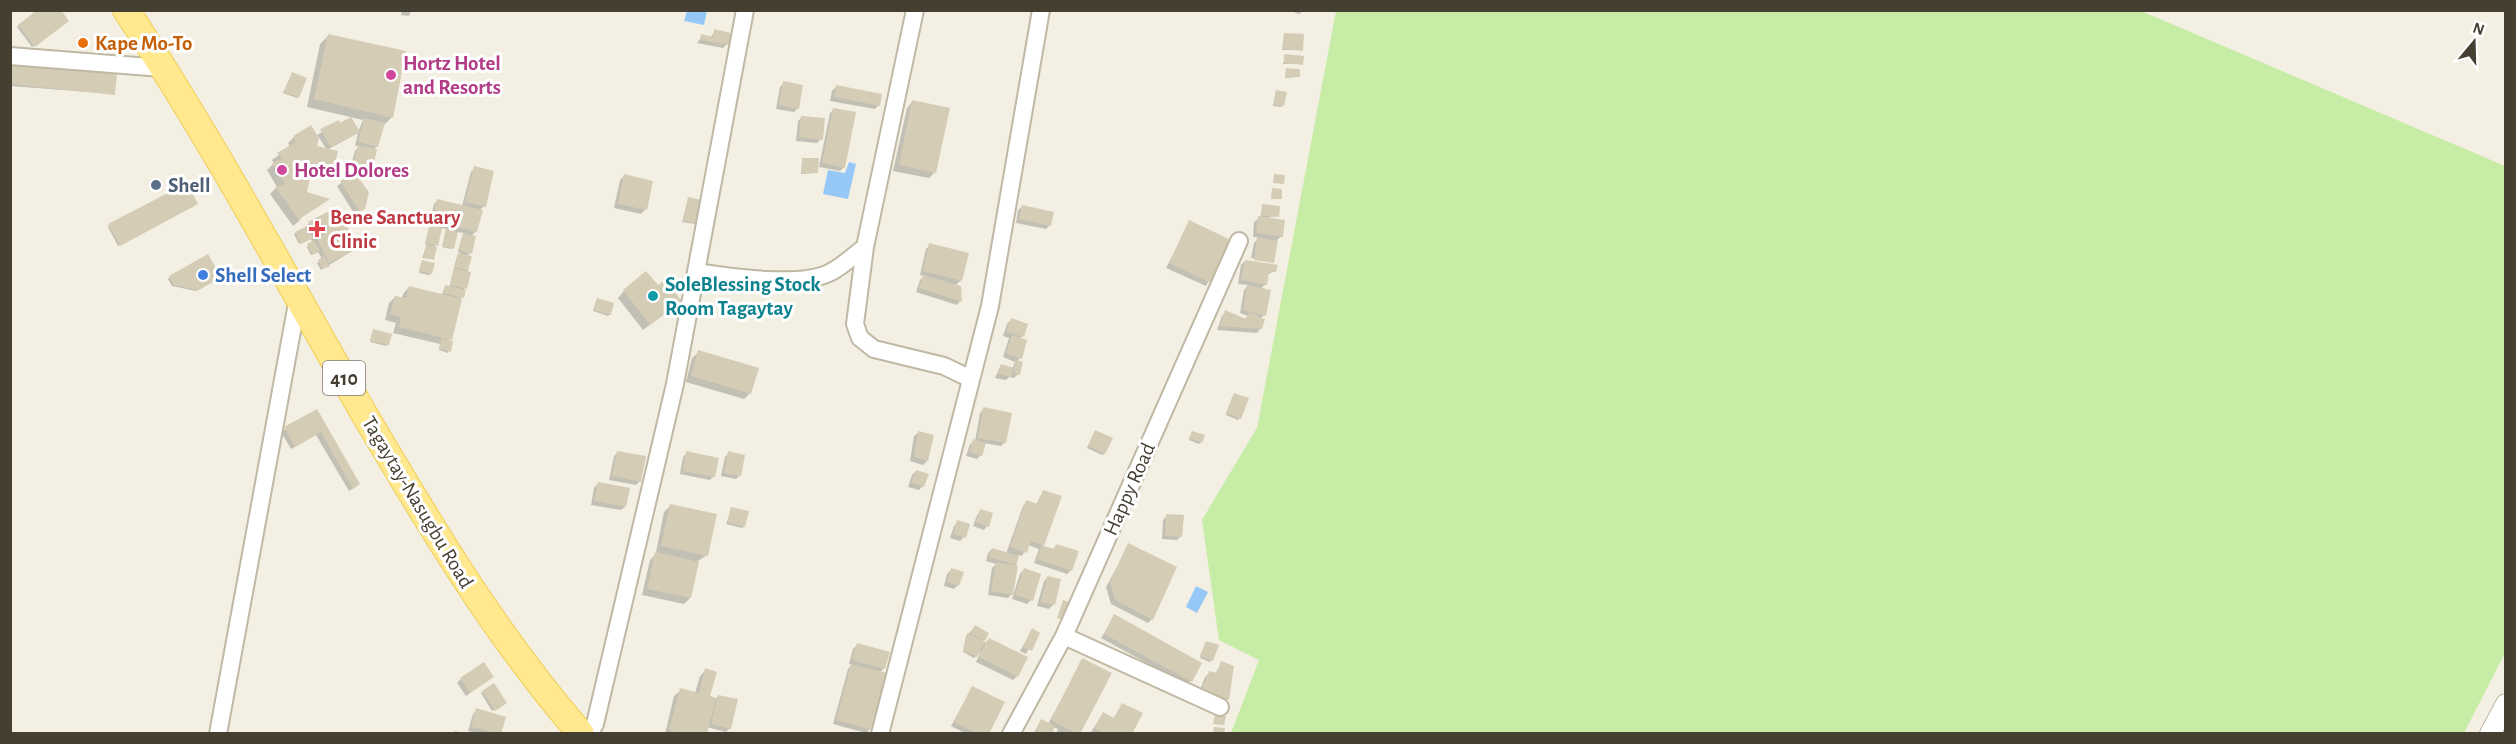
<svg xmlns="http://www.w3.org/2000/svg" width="2516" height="744" font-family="'Alegreya Sans',sans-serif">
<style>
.green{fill:#c7eca5}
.water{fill:#96c8f7}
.shadow{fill:#0003;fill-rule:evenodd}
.building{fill:#d5ccb6}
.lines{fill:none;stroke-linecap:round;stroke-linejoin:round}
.minor-casing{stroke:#bfb8a4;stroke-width:20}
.tertiary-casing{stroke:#bfb8a4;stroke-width:22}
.primary-casing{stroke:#efcd53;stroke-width:28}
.minor{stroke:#fff;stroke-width:16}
.tertiary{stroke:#fff;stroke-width:20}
.primary{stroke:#ffe88e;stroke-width:26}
.food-dot{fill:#e8710a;stroke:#fff;stroke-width:2}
.hotel-dot{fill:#d1479c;stroke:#fff;stroke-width:2}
.service-dot{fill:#5c6f8a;stroke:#fff;stroke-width:2}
.health-dot{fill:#e0444e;stroke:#fff;stroke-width:2}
.shop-dot{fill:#3f7fe0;stroke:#fff;stroke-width:2}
.culture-dot{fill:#0f9aa8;stroke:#fff;stroke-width:2}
.labels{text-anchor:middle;stroke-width:6;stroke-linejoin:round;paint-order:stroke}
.shield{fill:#fff;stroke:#7d7970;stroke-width:1.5}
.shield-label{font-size:20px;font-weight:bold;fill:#453f32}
.food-label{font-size:21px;font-weight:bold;fill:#c56008;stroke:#fff;text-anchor:start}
.hotel-label{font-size:21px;font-weight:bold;fill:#b23c85;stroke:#fff;text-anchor:start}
.service-label{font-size:21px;font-weight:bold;fill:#4e5e75;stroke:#fff;text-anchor:start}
.health-label{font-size:21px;font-weight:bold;fill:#be3a42;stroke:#fff;text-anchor:start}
.shop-label{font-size:21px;font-weight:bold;fill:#366cbe;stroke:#fff;text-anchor:start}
.culture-label{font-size:21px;font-weight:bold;fill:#0d838f;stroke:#fff;text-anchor:start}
.street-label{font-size:21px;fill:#453f32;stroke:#fff}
</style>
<rect width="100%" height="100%" fill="#f3efe2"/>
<path class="green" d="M1336 11H2141L2505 166V653L2464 733H1231L1259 660 1219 640 1202 520 1257 428Z"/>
<path class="water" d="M687 11H707L704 25 684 21Z
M849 162 856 164 848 199 823 194 828 170 845 173Z
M1196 586 1208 592 1197 613 1186 607Z"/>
<path class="shadow" d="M39 10 67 21 32 47 17 27Z
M402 10H411L409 16 401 15Z
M1295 10H1302L1300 14 1295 13Z
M715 31 727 44 723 48 697 43 702 36 710 38Z
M329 35 392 117 384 125 377 146 373 150 371 172 367 176 349 172 355 151 359 146H355L358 133 327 150 331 175 327 179 309 173 299 221 293 226 270 194 277 187 267 170 274 163 272 160 290 147 288 143 294 137 316 136 338 121 340 125 358 132 363 120 307 107 320 44ZM318 136 327 150 315 148Z
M1284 35 1302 50H1282Z
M1285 56 1302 64H1283Z
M10 63 114 94 10 86Z
M1286 69 1298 77 1285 78Z
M292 73 298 97 297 98 283 93Z
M784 83 798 108 794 112 776 109 780 87Z
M836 87 879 105 875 109 830 101 832 91Z
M1276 91 1283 105 1281 107 1273 106Z
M913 101 935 172 929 178 893 171 907 108Z
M834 109 844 167 840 171 819 167 830 113Z
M802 117 821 139 817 143 796 141 798 121Z
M802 160 817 173 801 174Z
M475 168 484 206 479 211 476 231 471 236 470 253 467 256 470 257 465 288 463 291 448 341V353L439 350 440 344 393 333 396 323 385 320 389 303 395 297 402 299 403 294 409 287 442 295 444 289 449 288 457 256 461 253 458 252 464 233 457 232 451 249 442 247 448 229 441 228 434 248 433 259 422 258 427 245 425 244 429 228 431 225H429L434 204 438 200 462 206 471 172Z
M354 174 364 208 355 215 337 186Z
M624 176 645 210 641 214 614 208 620 180Z
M688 199 697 223 695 224 682 222Z
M195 205 118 246 108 227 109 225Z
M1263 206 1278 216 1269 217V220L1282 236 1277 240 1272 264V261L1251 258 1254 243 1259 237H1253L1254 222 1260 218Z
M1022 207 1050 225 1046 229 1016 223 1018 210Z
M1190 222 1229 241 1206 286 1166 268Z
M309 223 357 248 321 270 317 263 322 259 318 252 311 255 307 247 313 243 311 239 299 244 294 234 305 228Z
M930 245 961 280 956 285 960 301 957 305 916 292 920 280 924 276 920 275 926 249Z
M1245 261 1271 264 1274 271 1267 275 1266 284 1260 289 1264 315 1261 318V328L1257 333 1217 330 1222 316 1226 312 1244 320 1248 316 1240 313 1244 290 1249 285 1238 284 1241 265Z
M421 263 431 274 429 275 419 273Z
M170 277 217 279 196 291 172 286 168 279Z
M658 287 680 302 643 330 618 298 624 291Z
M597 300 610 314 608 316 593 311Z
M1011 320 1022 336 1020 339V358L1017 361 1018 374 1014 378 1009 377 1006 380 995 378 1001 365 1012 369 1015 362 1003 357 1009 338 1003 336 1007 324Z
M373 331 388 344 386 346 370 342Z
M699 352 750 393 744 399 686 382 692 358Z
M1233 396 1240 418 1238 420 1226 415Z
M984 409 1005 442 1001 446 984 443 981 455 977 459 966 456 970 444 975 441 980 413Z
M317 411 359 484 349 491 316 435 291 449 281 432Z
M918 433 932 436 927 461 923 465 910 461 914 436Z
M1094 433 1104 454 1102 455 1087 448Z
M1191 434 1201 442 1199 444 1189 440Z
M618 452 640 481 636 485 609 480 614 456Z
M687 453 714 476 710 480 680 474 683 457Z
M729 453 740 475 736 479 721 476 725 457Z
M916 471 923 486 919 490 908 487 912 475Z
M598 484 625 507 621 510 591 505 594 488Z
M1043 491 1060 497 1042 546 1052 550 1056 546 1071 570 1067 574 1034 563 1039 549 1028 545 1022 556 1018 555 1012 594 1008 598 988 595 992 568 996 564 986 561 988 553 992 549 1006 554 1023 506 1027 502 1036 505Z
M671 505 707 555 698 561 690 598 684 604 642 595 650 560 658 552H656L664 512Z
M732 508 744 526 742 528 726 524Z
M981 511 987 526 984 530 973 526 977 515Z
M1167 516 1181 536 1177 540 1162 539 1163 520Z
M958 522 964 537 960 541 950 538 954 526Z
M1129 545 1152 619 1148 623 1111 604 1106 587Z
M951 570 958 585 954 589 944 586 947 574Z
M1024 570 1031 600 1027 604 1012 599 1020 574Z
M1048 577 1060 580 1053 605 1049 609 1037 606 1044 581Z
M1115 616 1200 663 1190 681 1187 685 1101 638Z
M975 627 984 640 982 642 985 643 989 639 1017 676 1013 680 976 662 981 651 974 658 963 652 966 636Z
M1032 630 1038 633 1026 654 1020 651Z
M1205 644 1212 660 1210 662 1200 658Z
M857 645 884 668 879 673 870 729 866 733 833 724 848 669 852 664H849L853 649Z
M1083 660 1079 734H1056L1058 729 1053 727 1050 734H1033L1041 721 1048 724Z
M1222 662 1232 667 1227 700 1224 704 1199 693 1205 677 1209 673 1215 674Z
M706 670 709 697 716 699 718 696 730 728 726 732 707 727 705 734H665L674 696 681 690 695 693 700 676Z
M492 677 466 696 457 683 461 679Z
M972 688 987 734H967L951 726Z
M483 692 504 704 492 711 481 693Z
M1122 705 1130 734 1091 732 1103 714 1113 719Z
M477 710 500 734H479L468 731 473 714Z
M455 731 467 734H452Z"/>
<path class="building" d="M37 10H61L69 21 35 47 18 25Z
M714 29 731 33 729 45 700 40 701 34 713 37Z
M1284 33 1304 34 1303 51 1283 49Z
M328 34 406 51 393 118 314 99Z
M1284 54 1304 56 1303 65 1284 63Z
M10 62 117 72 115 95 10 84Z
M1286 68 1300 69V77H1286Z
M292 72 307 78 299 98 284 92Z
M783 81 803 85 799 109 779 105Z
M836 85 882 94 880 106 834 97Z
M1276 90 1287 92 1284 106 1274 105Z
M912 100 950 108 936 173 899 165Z
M833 108 856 112 845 168 822 163Z
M801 116 825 118 823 140 799 137Z
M351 117 360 132 331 147 320 129 339 120 340 123Z
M364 118 385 123 378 147 358 142Z
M311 125 319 138 317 146 338 151 332 176 312 169 307 192 330 199 301 218 300 221 275 187 285 184 272 163 282 159 277 153 296 142 293 136Z
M358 145 377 149 372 173 352 168Z
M802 158H819L818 173H802Z
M474 166 494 171 486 207 465 202Z
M354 172 369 192 365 209 360 212 340 181Z
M624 174 653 181 647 210 618 204Z
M1274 174 1285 175 1284 184 1273 183Z
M187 183 198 204 120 246 108 224Z
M1272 188 1282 189V199H1271Z
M688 197 702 200 698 224 683 221Z
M437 199 483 210 477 232 432 221Z
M1262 204 1280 206 1279 217 1261 215Z
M1022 205 1054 212 1051 226 1019 219Z
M337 207 358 248 329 263 308 222Z
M1258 216 1285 220 1283 237 1256 233Z
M1189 220 1231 240 1211 283 1169 263Z
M430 225 442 228 438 246 425 243Z
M307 226 313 238 301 244 295 232Z
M446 228 458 232 454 249 442 246Z
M463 233 476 236 472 254 458 250Z
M1257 237 1278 241 1274 263 1254 260Z
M314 240 320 251 313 255 307 244Z
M929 243 969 253 962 281 923 271Z
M426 245 437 247 434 260 423 257Z
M458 253 472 256 468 270 455 267Z
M208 254 221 277 199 290 174 285 169 276Z
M324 256 330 266 323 269 318 260Z
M422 260 435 263 432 274 419 271Z
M1245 260 1278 265 1276 272 1269 271 1267 285 1241 280Z
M454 268 471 272 467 289 450 285Z
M646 271 658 285 666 279 682 302 650 325 623 290Z
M923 275 961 286 962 302 919 288Z
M445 285 466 290 464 298 443 293Z
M1247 285 1271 290 1266 316 1243 310Z
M409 286 462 299 452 340 399 327 401 317 390 314 395 296 406 298Z
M597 298 614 303 611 315 593 310Z
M1225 310 1246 319 1249 312 1265 319 1262 329 1220 326Z
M1011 318 1028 324 1024 337 1006 332Z
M373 329 392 334 389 345 370 341Z
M1012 335 1027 340 1022 359 1006 353Z
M442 338 453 341 451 352 439 349Z
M698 350 759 368 751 394 691 376Z
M1015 359 1023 362 1020 375 1014 374Z
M1001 364 1014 368 1011 377 998 374Z
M1234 393 1249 398 1241 419 1226 413Z
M983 407 1012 413 1006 443 978 438Z
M317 409 360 484 353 489 321 432 295 447 284 427Z
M1095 430 1113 438 1105 454 1088 446Z
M918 431 934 435 928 461 914 457Z
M1192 431 1205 435 1202 443 1189 438Z
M973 439 986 443 982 456 969 452Z
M617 451 646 456 641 482 612 476Z
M686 451 719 458 715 477 683 471Z
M728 451 745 455 741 476 724 473Z
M916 470 929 474 924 487 911 483Z
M598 482 630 488 626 507 594 501Z
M1043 490 1062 496 1044 546 1054 549 1056 544 1079 551 1072 571 1037 559 1042 545 1031 541 1027 553 1010 547 1026 500 1038 504Z
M670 504 717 514 708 556 661 546Z
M731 507 749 511 745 527 727 522Z
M980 509 993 513 989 527 976 522Z
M1166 514 1184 515 1182 537 1165 536Z
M957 520 970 524 966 538 953 534Z
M1128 543 1177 567 1153 620 1115 600 1110 582Z
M992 548 1019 556 1016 565 989 557Z
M655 552 699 562 691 598 647 589Z
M996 562 1018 566 1013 595 991 591Z
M951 568 964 572 959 586 947 582Z
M1024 568 1041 574 1033 601 1015 595Z
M1047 576 1061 579 1055 605 1041 602Z
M1063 600 1074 604 1068 622 1057 618Z
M1114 614 1202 663 1192 682 1104 634Z
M975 625 989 633 985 641 970 633Z
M1032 628 1040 633 1032 651 1023 647Z
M967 633 985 642 977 657 964 651Z
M989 638 1028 657 1018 677 979 657 986 642 990 643 987 642Z
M1206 641 1219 645 1213 661 1200 656Z
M857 643 890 652 885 669 852 660Z
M1082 658 1112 673 1080 734H1077L1051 720Z
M1221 661 1234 666 1229 700 1202 689 1209 671 1217 673Z
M484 662 494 677 470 693 460 678Z
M851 664 887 673 872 730 836 720Z
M705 668 717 672 710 696 716 698 707 734H683L669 730 680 688 699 693Z
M494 683 507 703 495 711 482 691Z
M972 686 1005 702 989 734H978L954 722Z
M718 695 738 699 731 729 711 724Z
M1122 703 1143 713 1132 734H1105L1094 728 1103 712 1114 718Z
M476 708 506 717 501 734 471 727Z
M1215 714 1226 716 1224 725 1213 724Z
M1041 719 1055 726 1052 734H1034Z
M1214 727 1225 728 1224 734H1213Z"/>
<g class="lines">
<defs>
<path id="minor" d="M915 10 865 247 855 324 860 338 874 349 944 366 971 379
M10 56 162 68
M697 272C730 277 801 288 831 272 843 266 854 255 865 247
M1064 636 1220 707
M218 734 298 298
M589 734 595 724 675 384 745 10
M880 734 990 306 1041 10
M1011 734 1064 636 1239 241"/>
<path id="tertiary" d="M2490 734 2506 704"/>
<path id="primary" d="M126 10C212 140 286 278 363 412 429 524 495 635 581 734"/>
</defs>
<use href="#minor" class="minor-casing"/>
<use href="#tertiary" class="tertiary-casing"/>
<use href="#primary" class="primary-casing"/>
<use href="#minor" class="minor"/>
<use href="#tertiary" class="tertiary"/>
<use href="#primary" class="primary"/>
</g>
<circle class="food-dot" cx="83" cy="43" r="6"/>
<g class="hotel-dot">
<circle cx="391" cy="75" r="6"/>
<circle cx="282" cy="170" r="6"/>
</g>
<circle class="service-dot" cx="156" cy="185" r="6"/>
<path class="health-dot" d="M314 220h6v6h6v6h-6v6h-6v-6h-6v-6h6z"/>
<circle class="shop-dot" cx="203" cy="275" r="6"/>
<circle class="culture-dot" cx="653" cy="296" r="6"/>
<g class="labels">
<rect class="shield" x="323" y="361" width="42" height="34" rx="4.5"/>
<g class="shield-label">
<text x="344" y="385">410</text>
</g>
<g class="food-label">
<text x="95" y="50">Kape Mo-To</text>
</g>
<g class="hotel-label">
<text x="403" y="70">Hortz Hotel<tspan x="403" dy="24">and Resorts</tspan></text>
<text x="294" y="177">Hotel Dolores</text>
</g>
<g class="service-label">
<text x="168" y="192">Shell</text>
</g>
<g class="health-label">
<text x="330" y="224">Bene Sanctuary<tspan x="330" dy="24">Clinic</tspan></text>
</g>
<g class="shop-label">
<text x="215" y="282">Shell Select</text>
</g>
<g class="culture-label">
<text x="665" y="291">SoleBlessing Stock<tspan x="665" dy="24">Room Tagaytay</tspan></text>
</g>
<g class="street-label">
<text transform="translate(1129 489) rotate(-66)" y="7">Happy Road</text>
<text transform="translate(418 502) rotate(59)" y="7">Tagaytay-Nasugbu Road</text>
</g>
</g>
<rect width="2516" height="744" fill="none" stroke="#453f32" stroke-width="24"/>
<g transform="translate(2474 42) rotate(19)" stroke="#ffffff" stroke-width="4.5" paint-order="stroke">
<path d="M0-4.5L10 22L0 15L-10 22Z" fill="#453f32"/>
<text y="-9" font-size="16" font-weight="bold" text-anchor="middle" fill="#453f32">N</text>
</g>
</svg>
